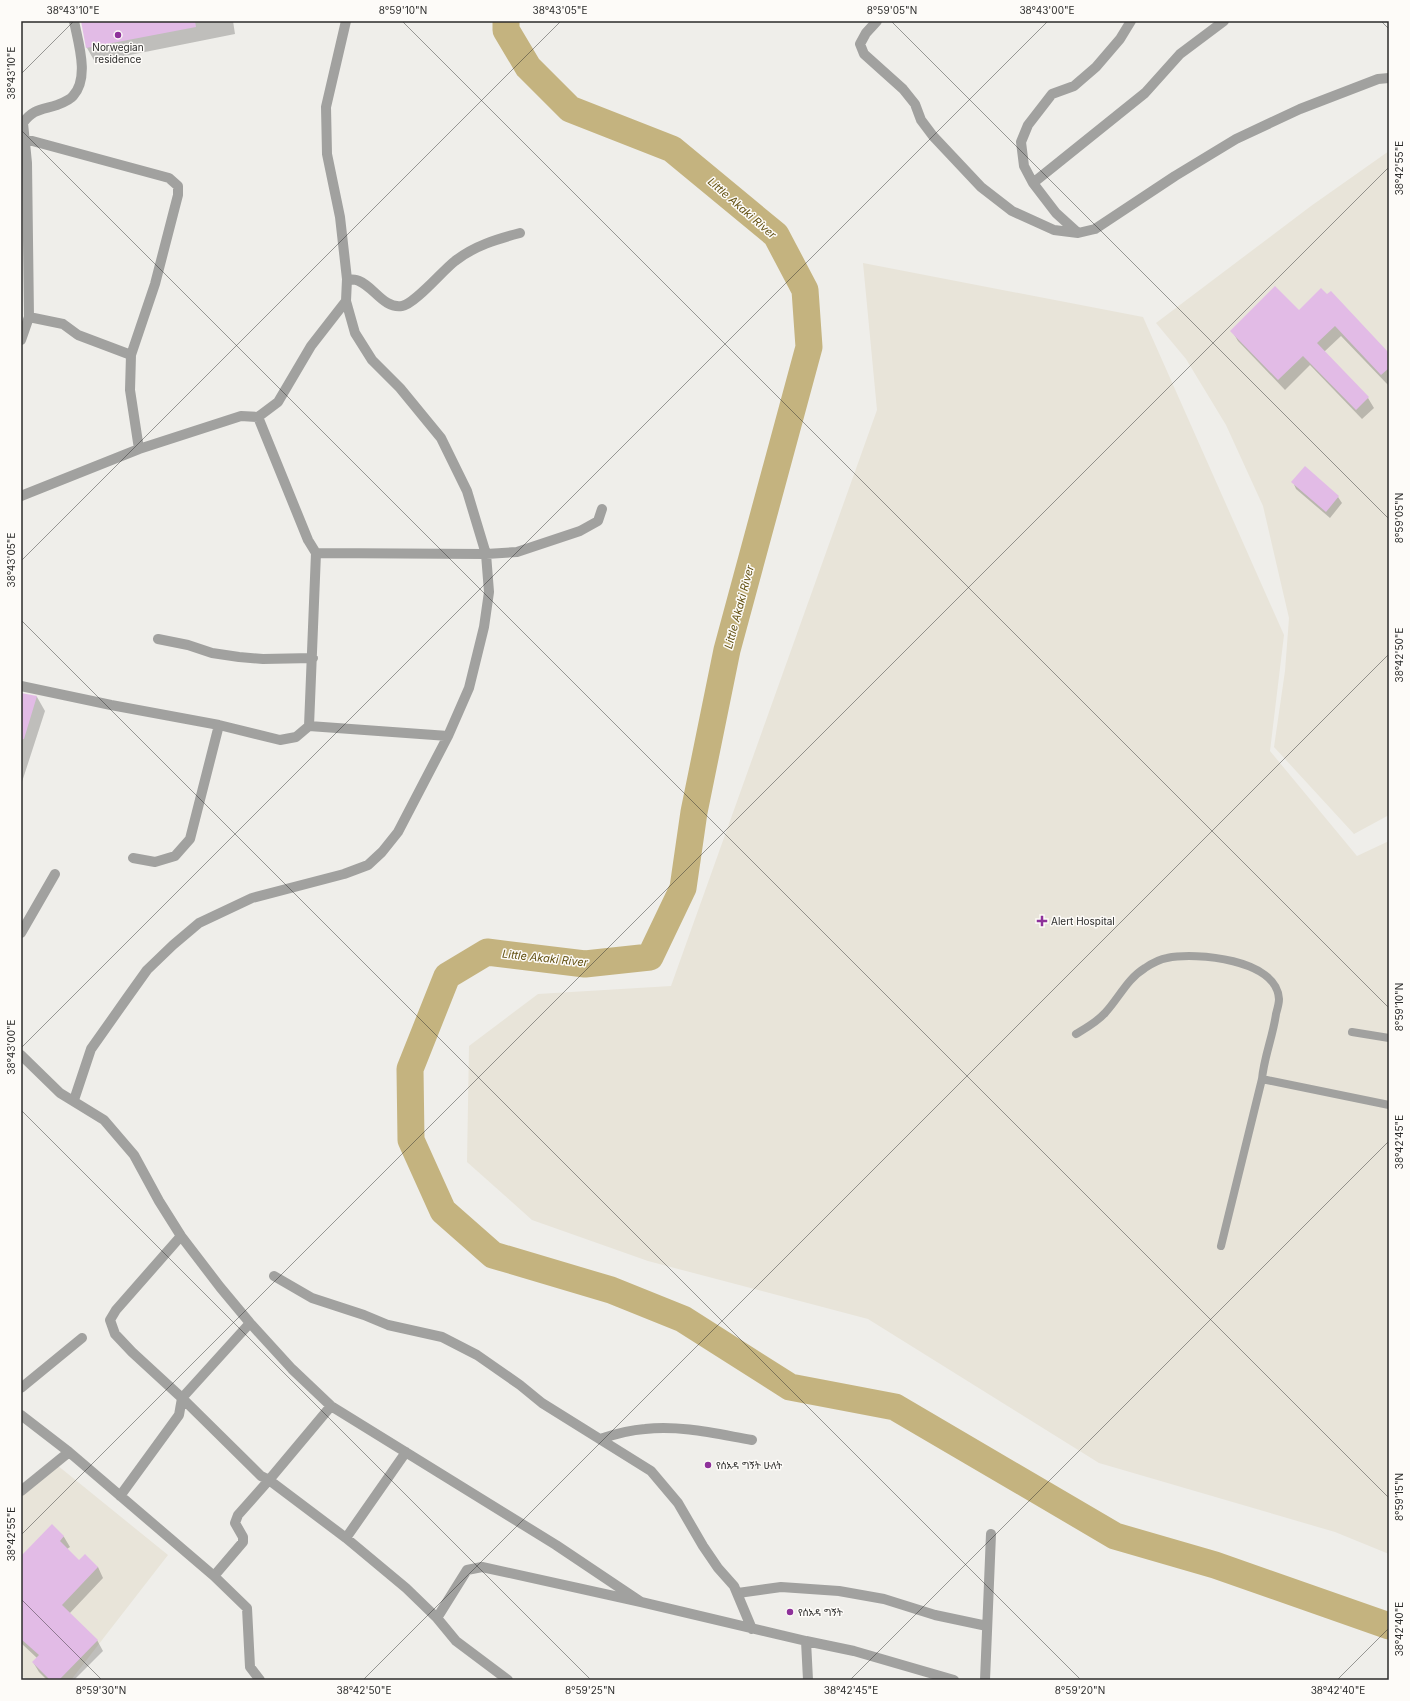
<svg xmlns="http://www.w3.org/2000/svg" width="1410" height="1701" font-family="Inter,'Noto Sans Ethiopic',sans-serif">
<style>
.built{fill:#e8e4d9}
.shadow{fill:#0003}
.lines{fill:none;stroke-linecap:round;stroke-linejoin:round}
.river{stroke:#c4b37f;stroke-width:27}
.building{fill:#e2bbe6}
.service{stroke:#a1a19f;stroke-width:8}
.minor{stroke:#a1a19f;stroke-width:10}
.ticks{fill:none;stroke:#2b2b2a;stroke-width:1;stroke-opacity:0.45}
.poi-dot{fill:#8e319a;stroke:#fdfbf8;stroke-width:1.5}
.labels{text-anchor:middle;stroke-width:3;stroke-linejoin:round;paint-order:stroke}
.poi-label{font-size:10px;fill:#2b2b2a;stroke:#fdfbf8;text-anchor:start}
.water-label{font-size:11px;font-style:italic;fill:#645213;stroke:#fdfbf8}
.neatline{fill:none;stroke:#2b2b2a;stroke-width:1.5}
.ticks-label{font-size:10px;text-anchor:middle;fill:#2b2b2a}
</style>
<rect width="100%" height="100%" fill="#efeeea"/>
<path class="built" d="M1389 151V815L1354 834 1274 747 1285 671 1289 618 1263 506 1226 425 1186 359 1156 323 1311 206Z
M863 263 1143 317 1284 635 1270 751 1357 856 1389 841V1554L1335 1532 1099 1463 868 1319 648 1261 532 1220 467 1162 469 1046 538 994 671 986 877 410Z
M57 1465 168 1555 71 1680H30L21 1676V1495Z"/>
<path class="shadow" d="M82 21H233L235 34 95 62 87 48Z
M1321 290 1389 354 1388 385 1341 336 1324 352 1368 398 1374 408 1362 419 1310 365 1285 390 1238 341 1232 331 1299 312Z
M1293 482 1338 497 1342 503 1330 518 1296 489Z
M21 694 37 697 45 711 21 785Z
M52 1525 64 1537 70 1547 67 1549 79 1561 98 1567 103 1578 69 1614 97 1640 103 1651 74 1680H47L39 1672 33 1662 37 1658 21 1643V1558Z"/>
<g class="lines">
<path class="river" d="M506 21V30L528 67 570 109 672 149 776 235 805 290 809 347 727 650 694 812 683 888 650 957 585 964 487 952 447 976 410 1069 411 1140 443 1211 493 1255 611 1290 683 1319 790 1387 895 1407 1115 1536 1215 1565 1389 1626"/>
</g>
<path class="building" d="M81 21H195L196 27 86 48Z
M1275 286 1299 310 1321 288 1327 294 1331 291 1389 353V368L1381 375 1335 326 1317 343 1369 397 1356 410 1303 356 1278 380 1230 331Z
M1305 466 1339 496 1326 512 1291 482Z
M21 693 37 696 24 739H21Z
M52 1524 64 1536 60 1541 79 1560 85 1554 98 1567 62 1605 98 1640 59 1680H50L32 1662 39 1655 21 1639V1556Z"/>
<g class="lines">
<path class="service" d="M1352 1032 1389 1038
M1076 1034C1086 1028 1097 1022 1105 1013 1119 998 1127 979 1145 968 1151 964 1160 959 1167 958 1196 952 1277 959 1279 999 1279 1004 1277 1010 1276 1014 1273 1036 1264 1057 1262 1079L1221 1246
M1262 1079 1389 1105"/>
<path class="minor" d="M877 21 866 33 860 44 864 54 903 89 915 104 921 120 933 136 981 187 1012 211 1054 230 1078 233 1095 229 1175 176 1236 139 1300 109 1378 79 1389 78
M25 139 169 178 178 186V195L155 284 131 355 130 390 139 449
M1033 183 1145 93 1180 54 1224 21
M1078 233 1056 213 1033 183 1024 166 1021 142 1028 125 1052 94 1074 86 1096 67 1120 39 1131 21
M347 279C350 280 356 279 359 281 374 287 384 309 402 306 415 304 443 270 455 261 474 246 497 239 520 233
M29 317 63 324 78 335 131 355
M21 340 29 317 27 163 23 123C33 109 41 110 57 105 62 103 70 100 73 96 90 78 78 42 74 21
M258 417 308 540 316 553 309 726
M21 496 139 449 241 416 258 417 278 402 311 346 346 301
M316 553 486 554 517 552 580 531 598 521 602 509
M158 639 188 645 212 653 239 657 263 659 313 658
M21 686 111 705 219 725 280 740 296 737 309 726 448 736
M133 858 155 862 175 856 190 839 219 725
M21 933 55 874
M21 1055 60 1093 104 1120 134 1155 159 1201 181 1236 220 1287 250 1323 292 1369 331 1406 556 1545 641 1602
M74 1100 91 1049 127 998 147 970 173 945 199 923 252 898 344 874 368 865 382 852 398 832 448 736 469 688 484 627 489 592 486 554 467 491 441 438 400 388 372 360 355 333 346 301 347 279 340 217 327 154 326 107 346 21
M181 1236 116 1310 110 1320 115 1334 132 1352 182 1398 261 1476 269 1480 346 1538 406 1588 437 1618 456 1641 508 1680
M274 1276 312 1298 364 1315 388 1325 442 1337 477 1355 520 1385 542 1403 651 1471 678 1503 703 1546 718 1568 734 1586 752 1629
M21 1388 82 1338
M21 1415 69 1452 214 1576 247 1608 250 1667 260 1680
M600 1439C615 1434 630 1430 645 1429 681 1425 717 1434 752 1440
M21 1491 69 1452
M120 1496 179 1415 182 1398 250 1323
M346 1538 406 1452
M214 1576 243 1542V1537L235 1523 238 1515 269 1480 331 1406
M738 1593 781 1587 839 1591 884 1599 935 1615 987 1626
M437 1618 467 1570 482 1567 641 1602 806 1641 854 1651 954 1680
M806 1641 808 1680
M985 1680 991 1534"/>
</g>
<path class="ticks" d="M402 21 1389 1008M891 21 1389 519M1381 21 1389 29M21 74 74 21M21 130 1389 1498M21 561 561 21M21 620 1081 1680M21 1048 1048 21M21 1110 591 1680M21 1535 1389 167M21 1599 102 1680M363 1680 1389 654M850 1680 1389 1141M1337 1680 1389 1628"/>
<g class="poi-dot">
<circle cx="118" cy="35" r="4"/>
<path d="M1040 915h4v4h4v4h-4v4h-4v-4h-4v-4h4z"/>
<circle cx="708" cy="1465" r="4"/>
<circle cx="790" cy="1612" r="4"/>
</g>
<g class="labels">
<g class="poi-label">
<text x="118" y="51" text-anchor="middle">Norwegian<tspan x="118" dy="12">residence</tspan></text>
<text x="1051" y="925">Alert Hospital</text>
<text x="716" y="1469">የሰአዳ ግኝት ሁለት</text>
<text x="798" y="1616">የሰአዳ ግኝት</text>
</g>
<g class="water-label">
<text transform="translate(742 208) rotate(41)" y="4">Little Akaki River</text>
<text transform="translate(739 607) rotate(-75)" y="4">Little Akaki River</text>
<text transform="translate(545 958) rotate(6)" y="4">Little Akaki River</text>
</g>
</g>
<rect width="1410" height="1701" fill="none" stroke="#fdfbf8" stroke-width="44"/>
<rect x="22" y="22" width="1366" height="1657" class="neatline"/>
<g class="ticks-label">
<text x="73" y="14">38°43'10"E</text>
<text x="403" y="14">8°59'10"N</text>
<text x="560" y="14">38°43'05"E</text>
<text x="892" y="14">8°59'05"N</text>
<text x="1047" y="14">38°43'00"E</text>
<text transform="translate(11 73) rotate(-90)" y="4">38°43'10"E</text>
<text transform="translate(1399 168) rotate(-90)" y="4">38°42'55"E</text>
<text transform="translate(1399 518) rotate(-90)" y="4">8°59'05"N</text>
<text transform="translate(11 560) rotate(-90)" y="4">38°43'05"E</text>
<text transform="translate(1399 655) rotate(-90)" y="4">38°42'50"E</text>
<text transform="translate(1399 1007) rotate(-90)" y="4">8°59'10"N</text>
<text transform="translate(11 1047) rotate(-90)" y="4">38°43'00"E</text>
<text transform="translate(1399 1142) rotate(-90)" y="4">38°42'45"E</text>
<text transform="translate(1399 1497) rotate(-90)" y="4">8°59'15"N</text>
<text transform="translate(11 1534) rotate(-90)" y="4">38°42'55"E</text>
<text transform="translate(1399 1629) rotate(-90)" y="4">38°42'40"E</text>
<text x="101" y="1694">8°59'30"N</text>
<text x="364" y="1694">38°42'50"E</text>
<text x="590" y="1694">8°59'25"N</text>
<text x="851" y="1694">38°42'45"E</text>
<text x="1080" y="1694">8°59'20"N</text>
<text x="1338" y="1694">38°42'40"E</text>
</g>
</svg>
